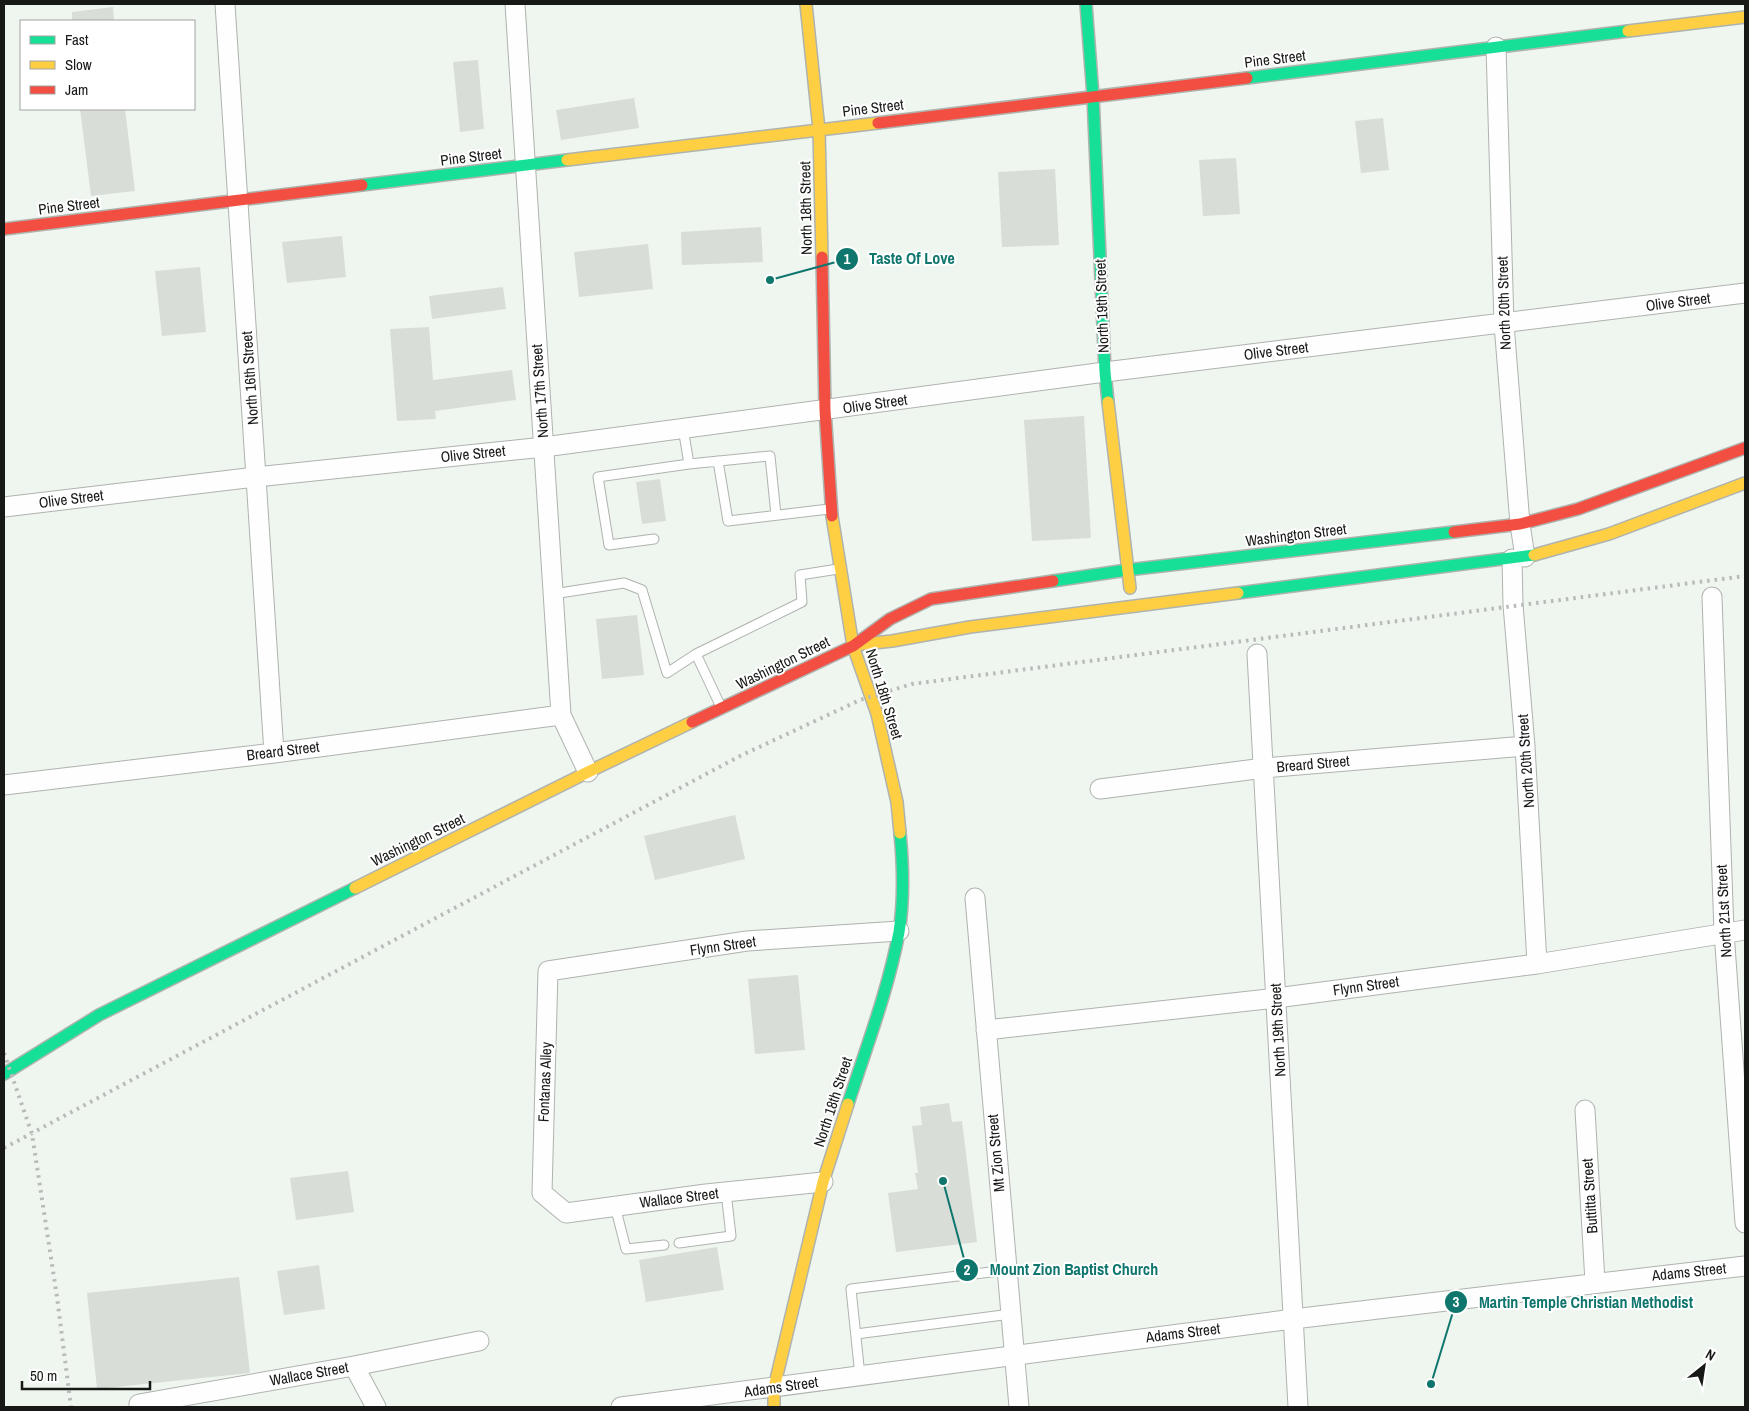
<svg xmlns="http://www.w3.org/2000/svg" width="1749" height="1411" font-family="'Archivo Narrow',sans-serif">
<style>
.building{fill:#d8ddd8}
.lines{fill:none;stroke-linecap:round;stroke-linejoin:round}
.lane-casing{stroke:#afb3af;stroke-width:11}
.street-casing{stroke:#afb3af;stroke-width:21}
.fast-casing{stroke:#afb3af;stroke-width:14}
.slow-casing{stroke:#afb3af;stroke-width:14}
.jam-casing{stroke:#afb3af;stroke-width:14}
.lane{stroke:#fdfefd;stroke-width:9}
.street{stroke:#fdfefd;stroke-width:19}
.fast{stroke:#16e098;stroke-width:11}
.slow{stroke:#ffcf43;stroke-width:11}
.jam{stroke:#f24e42;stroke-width:11}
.rail{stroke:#b9bab9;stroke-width:4;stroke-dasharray:2.5 5;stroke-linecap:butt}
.labels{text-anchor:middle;stroke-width:4;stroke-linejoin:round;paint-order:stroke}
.street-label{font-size:15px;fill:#161915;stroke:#fff}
.leader{fill:none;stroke:#0f766e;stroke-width:2}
.callout-dot{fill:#0f766e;stroke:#fff;stroke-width:2}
.mark-label{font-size:15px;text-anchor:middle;font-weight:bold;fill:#fff}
.callout-label{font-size:16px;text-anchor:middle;font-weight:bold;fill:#0f766e;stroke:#fff;stroke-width:4;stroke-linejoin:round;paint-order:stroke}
</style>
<rect width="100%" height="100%" fill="#eff5ef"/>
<path class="building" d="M113 7 114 21H72V12Z
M478 60 484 129 460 132 453 62Z
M634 98 639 128 561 140 556 110Z
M80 109H125L135 191 91 196Z
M1383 118 1389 170 1361 173 1355 121Z
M1236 158 1240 214 1203 216 1199 160Z
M1055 169 1059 245 1002 247 998 172Z
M761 227 763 262 682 265 681 232Z
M342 236 346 277 287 283 282 242Z
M648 244 653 289 579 297 574 252Z
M200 267 206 332 162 336 155 271Z
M503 287 506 309 432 319 429 296Z
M429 327 433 380 512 370 516 400 435 411 436 419 397 421 390 329Z
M1084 416 1091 538 1032 541 1024 420Z
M660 479 666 521 642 524 636 482Z
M637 615 644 675 602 679 596 619Z
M735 815 745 859 655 880 644 836Z
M798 975 805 1050 755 1054 748 979Z
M949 1103 952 1122 962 1121 977 1242 896 1252 888 1193 918 1189 915 1173H918L912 1126 922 1125 920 1107Z
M348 1171 354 1212 296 1220 290 1178Z
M717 1247 724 1290 646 1302 639 1260Z
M319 1265 325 1309 284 1315 277 1271Z
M239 1277 250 1373 97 1389 87 1293Z"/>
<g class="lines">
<defs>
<path id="lane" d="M683 428 689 464
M718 461 728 521 829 509
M654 539 609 545 598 477 689 464 770 456 776 515
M553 594 624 583 642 590 667 673 696 654
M721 707 696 654 802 602 800 575 838 569
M615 1206 626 1249 664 1245
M679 1243 731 1236 726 1192
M856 1334 1011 1314
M860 1376 851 1289 1007 1270"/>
<path id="street" d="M225 4 274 753
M515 4 561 715 588 772
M1496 47 1504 324 1520 524 1525 557
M4 507 256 477 544 447 1105 372 1745 293
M1512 559 1513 605 1525 746 1537 964
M1712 597 1724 932 1745 1223
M1257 654 1298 1407
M4 785 274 753 561 715
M1100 789 1264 768 1525 746
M975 898 1019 1407
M986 1030 1276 998 1537 964 1745 930
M1585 1110 1595 1282
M823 1182 706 1194 566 1213 542 1193 548 971 747 941 899 931
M354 1366 376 1407
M139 1404 354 1366 479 1341
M621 1407 1293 1319 1745 1266"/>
<path id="fast" d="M1086 4 1093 96 1105 372 1108 402
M1247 78 1628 31
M362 185 567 160
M1053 581 1127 570 1454 532
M1238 593 1534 555
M4 1074 99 1015 355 888
M848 1104C866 1048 888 991 899 932 904 901 903 864 900 833"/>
<path id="slow" d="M806 4 819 130 822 257
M1628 31 1745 17
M567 160 878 123
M1108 402 1130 588
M832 516 853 646 877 714 897 802 900 833
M1534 555 1609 534 1745 483
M854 645 892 641 970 627 1238 593
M355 888 588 772 692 722
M774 1407V1388L823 1182 848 1104"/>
<path id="jam" d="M878 123 1247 78
M4 229 362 185
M822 257 825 410 832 516
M1454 532 1520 524 1578 509 1745 448
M692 722 853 646 890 619 931 599 1053 581"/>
</defs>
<use href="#lane" class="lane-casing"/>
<use href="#street" class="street-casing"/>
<use href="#fast" class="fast-casing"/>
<use href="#slow" class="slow-casing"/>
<use href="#jam" class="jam-casing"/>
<use href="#lane" class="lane"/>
<use href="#street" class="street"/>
<use href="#fast" class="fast"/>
<use href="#slow" class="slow"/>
<use href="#jam" class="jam"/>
<path class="rail" d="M4 1053 32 1134 57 1297 71 1407
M4 1148 740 756 860 700 912 684 1745 576"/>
</g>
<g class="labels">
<g class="street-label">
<text transform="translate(1275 59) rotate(-7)" y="5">Pine Street</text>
<text transform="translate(873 108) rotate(-7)" y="5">Pine Street</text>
<text transform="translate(471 157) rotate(-7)" y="5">Pine Street</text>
<text transform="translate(69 206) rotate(-7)" y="5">Pine Street</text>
<text transform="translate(806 208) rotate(-91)" y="5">North 18th Street</text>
<text transform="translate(1678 302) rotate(-7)" y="5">Olive Street</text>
<text transform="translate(1504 303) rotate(-92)" y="5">North 20th Street</text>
<text transform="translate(1102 306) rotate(-92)" y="5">North 19th Street</text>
<text transform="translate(1276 351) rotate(-7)" y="5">Olive Street</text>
<text transform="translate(250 378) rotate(-94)" y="5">North 16th Street</text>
<text transform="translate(540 391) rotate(-94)" y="5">North 17th Street</text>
<text transform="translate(875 404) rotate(-8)" y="5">Olive Street</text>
<text transform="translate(473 454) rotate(-6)" y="5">Olive Street</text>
<text transform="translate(71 499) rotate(-7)" y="5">Olive Street</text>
<text transform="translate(1296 535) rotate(-7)" y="5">Washington Street</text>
<text transform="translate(783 663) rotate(-26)" y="5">Washington Street</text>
<text transform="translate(884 694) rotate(73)" y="5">North 18th Street</text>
<text transform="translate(283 751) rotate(-7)" y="5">Breard Street</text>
<text transform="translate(1526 761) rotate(-94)" y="5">North 20th Street</text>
<text transform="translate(1313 764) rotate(-5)" y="5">Breard Street</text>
<text transform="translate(418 840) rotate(-26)" y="5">Washington Street</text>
<text transform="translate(1724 911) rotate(-93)" y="5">North 21st Street</text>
<text transform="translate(723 946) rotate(-8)" y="5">Flynn Street</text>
<text transform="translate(1366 986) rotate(-8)" y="5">Flynn Street</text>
<text transform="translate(1278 1030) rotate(-93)" y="5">North 19th Street</text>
<text transform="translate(545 1082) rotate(-88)" y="5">Fontanas Alley</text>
<text transform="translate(833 1102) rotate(-72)" y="5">North 18th Street</text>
<text transform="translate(996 1153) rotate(-95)" y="5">Mt Zion Street</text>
<text transform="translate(1590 1196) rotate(-94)" y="5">Buttitta Street</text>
<text transform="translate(679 1198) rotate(-7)" y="5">Wallace Street</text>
<text transform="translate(1689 1272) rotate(-6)" y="5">Adams Street</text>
<text transform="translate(1183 1333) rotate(-7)" y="5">Adams Street</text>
<text transform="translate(309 1374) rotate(-10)" y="5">Wallace Street</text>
<text transform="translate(781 1387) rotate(-8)" y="5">Adams Street</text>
</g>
</g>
<path class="leader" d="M770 280L847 259M943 1181L967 1270M1431 1384L1456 1302"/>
<g class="callout-dot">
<circle cx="770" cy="280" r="5"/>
<circle cx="943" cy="1181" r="5"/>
<circle cx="1431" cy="1384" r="5"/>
<circle cx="847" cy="259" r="12"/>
<circle cx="967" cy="1270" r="12"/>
<circle cx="1456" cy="1302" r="12"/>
</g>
<g class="mark-label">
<text x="847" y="264">1</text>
<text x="967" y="1275">2</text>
<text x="1456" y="1307">3</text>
</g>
<g class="callout-label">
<text x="912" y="264">Taste Of Love</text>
<text x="1074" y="1275">Mount Zion Baptist Church</text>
<text x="1586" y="1308">Martin Temple Christian Methodist</text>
</g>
<rect width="1749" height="1411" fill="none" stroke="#161915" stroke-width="10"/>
<rect x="20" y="20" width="175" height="90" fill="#ffffff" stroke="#a2a3a1"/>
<rect x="30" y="36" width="25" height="8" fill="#16e098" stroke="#a2a3a1"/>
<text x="65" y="45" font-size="15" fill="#161915">Fast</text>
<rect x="30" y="61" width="25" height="8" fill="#ffcf43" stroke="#a2a3a1"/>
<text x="65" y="70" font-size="15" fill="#161915">Slow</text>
<rect x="30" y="86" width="25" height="8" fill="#f24e42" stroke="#a2a3a1"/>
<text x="65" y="95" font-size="15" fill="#161915">Jam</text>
<g transform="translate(1704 1366) rotate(30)" stroke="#ffffff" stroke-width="4" paint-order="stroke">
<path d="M0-4L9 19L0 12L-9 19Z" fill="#161915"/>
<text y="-8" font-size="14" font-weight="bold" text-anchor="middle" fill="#161915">N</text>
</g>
<path d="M22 1381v8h128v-8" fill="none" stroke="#161915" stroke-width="2.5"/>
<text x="30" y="1381" font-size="15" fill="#161915" stroke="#ffffff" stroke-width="4" paint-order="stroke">50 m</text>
</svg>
